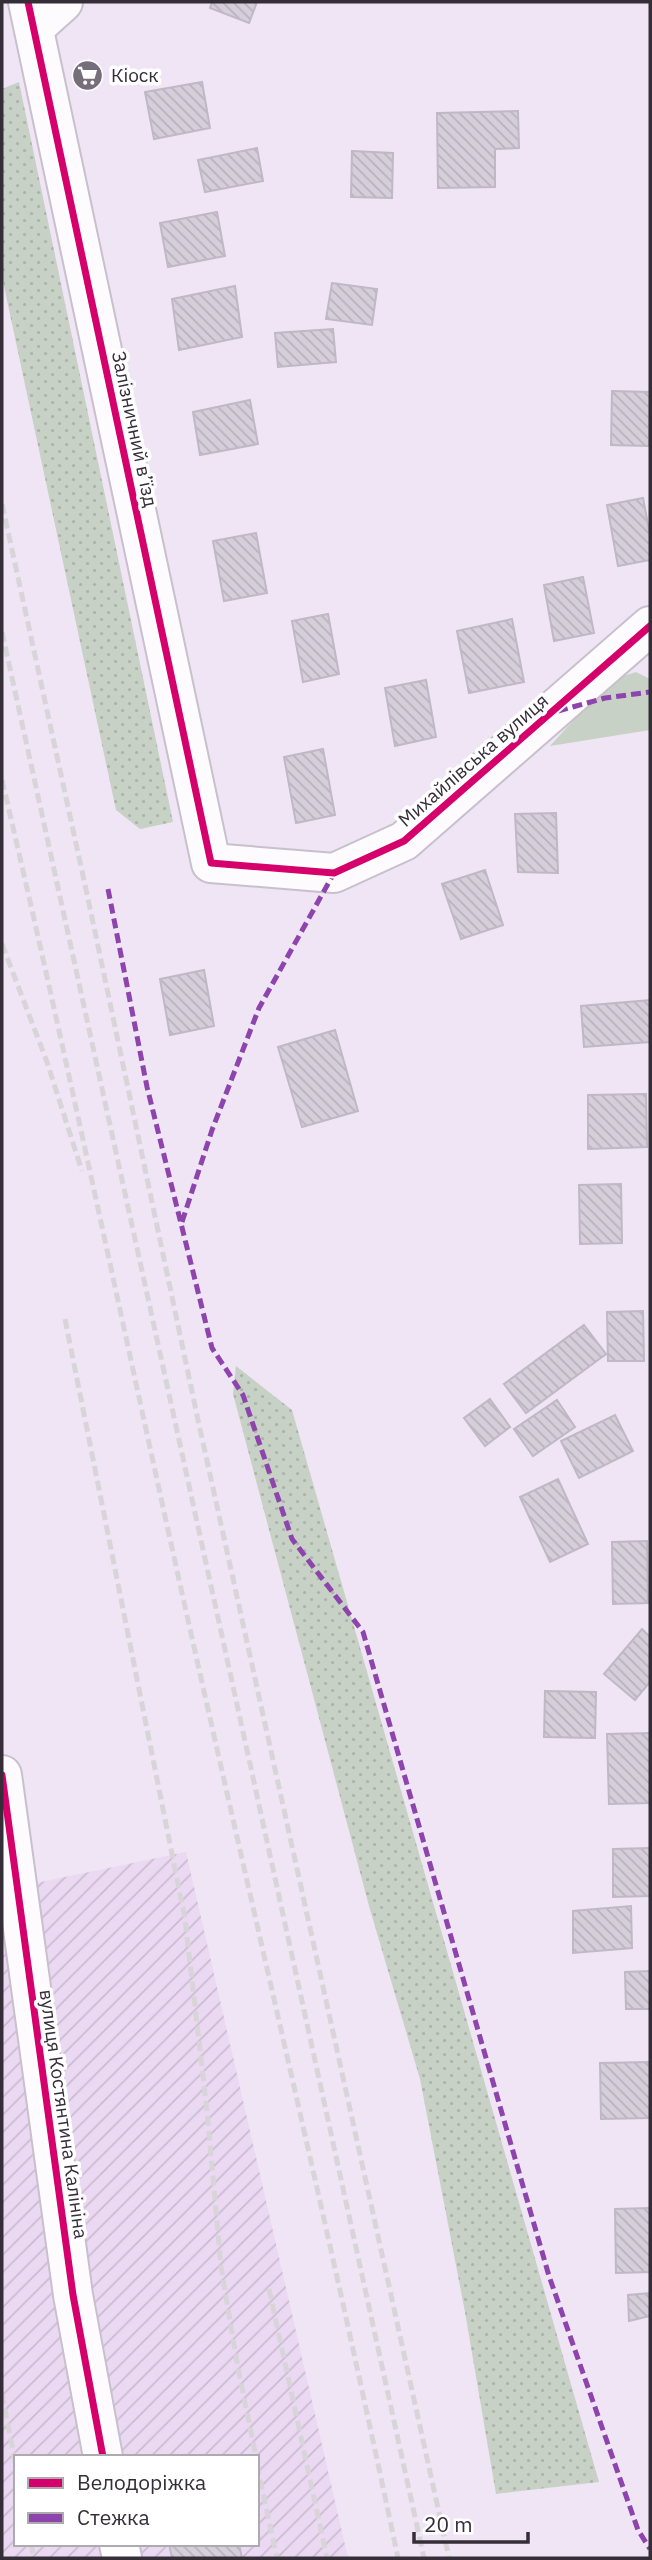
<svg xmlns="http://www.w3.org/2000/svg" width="652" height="2560" font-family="'IBM Plex Sans',sans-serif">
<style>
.industrial{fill:url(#industrial-furrows);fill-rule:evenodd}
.grass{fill:url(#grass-dots)}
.pitch{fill:#c8d1c5}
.building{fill:url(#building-back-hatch);stroke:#c0b8c5;stroke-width:2}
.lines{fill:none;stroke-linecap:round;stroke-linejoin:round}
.street-casing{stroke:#c8c0cc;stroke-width:42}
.street{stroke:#fdfbfe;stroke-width:38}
.rail{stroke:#d8d5d9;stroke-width:5;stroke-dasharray:10 5;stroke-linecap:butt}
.quiet{stroke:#8e44ad;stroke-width:5;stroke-dasharray:10 5;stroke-linecap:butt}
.cycleway-casing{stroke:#fff;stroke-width:11}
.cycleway{stroke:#d6006c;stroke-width:7}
.labels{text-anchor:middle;stroke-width:7;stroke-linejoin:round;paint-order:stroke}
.poi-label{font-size:19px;fill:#352e39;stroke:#fff;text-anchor:start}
.street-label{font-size:19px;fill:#352e39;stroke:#fff}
</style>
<defs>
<pattern id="industrial-furrows" width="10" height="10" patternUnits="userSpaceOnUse" patternTransform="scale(1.75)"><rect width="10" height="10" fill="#ebd9f3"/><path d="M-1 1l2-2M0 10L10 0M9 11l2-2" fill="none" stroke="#cabbd1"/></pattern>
<pattern id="grass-dots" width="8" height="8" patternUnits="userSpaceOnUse" patternTransform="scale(1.75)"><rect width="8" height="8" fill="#c8d1c5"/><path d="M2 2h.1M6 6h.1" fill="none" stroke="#acb4aa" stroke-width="1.8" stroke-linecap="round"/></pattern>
<pattern id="building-back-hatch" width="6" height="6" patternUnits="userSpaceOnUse" patternTransform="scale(1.75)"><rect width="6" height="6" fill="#d6cfdb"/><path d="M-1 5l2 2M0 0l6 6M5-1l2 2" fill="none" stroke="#b8b2bd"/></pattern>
</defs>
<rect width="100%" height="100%" fill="#efe5f5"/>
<path class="industrial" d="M186 1852 348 2558H2V1890ZM16 2457H257V2544H16Z"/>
<path class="grass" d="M19 82 173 822 140 829 116 810 2 277V89Z
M236 1366 292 1410 599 2482 496 2494 465 2312 420 2079 369 1906 233 1394Z"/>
<path class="pitch" d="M636 672 650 679V730L550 746 610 680Z"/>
<path class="building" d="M212 2H257L249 23 210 8Z
M202 82 210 128 154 139 145 92Z
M518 111 519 148 495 149V187L438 188 437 113Z
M257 148 263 181 205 192 198 160Z
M352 151 393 153 392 198 351 197Z
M217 212 225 256 168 267 160 223Z
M332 283 377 289 372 325 326 319Z
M235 286 242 337 179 350 172 299Z
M333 329 336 362 278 367 275 333Z
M612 391 650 392 649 446 611 445Z
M250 400 258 444 200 455 193 412Z
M643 498 650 535V560L618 566 607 505Z
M256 533 267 593 224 601 213 541Z
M583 577 594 633 554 641 544 585Z
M328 614 339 674 303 682 292 621Z
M512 619 524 682 469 693 457 631Z
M426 680 436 737 395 746 385 688Z
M323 749 335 815 296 823 284 757Z
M556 813 558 873 518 872 515 814Z
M485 870 503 925 461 939 442 884Z
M204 970 214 1026 170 1035 160 979Z
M650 1000V1042L584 1047 581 1006Z
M335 1030 358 1111 302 1127 278 1047Z
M646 1094 647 1147 588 1149V1095Z
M621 1184 622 1243 580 1244 579 1185Z
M643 1311 644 1361H608L607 1312Z
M584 1325 606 1354 526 1413 504 1384Z
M490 1399 510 1427 485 1446 464 1418Z
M557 1400 575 1427 533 1456 514 1429Z
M615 1415 633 1451 579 1478 561 1441Z
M558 1479 588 1544 550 1562 520 1497Z
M647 1541 648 1603 613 1604 612 1542Z
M642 1629 650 1637V1682L635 1700 604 1674Z
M545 1691 596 1692 595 1738 544 1737Z
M650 1733V1803L609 1804 607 1734Z
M650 1848V1896L613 1897V1849Z
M631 1906 632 1948 573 1953V1911Z
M650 1971V2009H626L625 1972Z
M650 2062V2118L601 2119 600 2063Z
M650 2208V2272L616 2273 615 2209Z
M650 2293V2316L629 2321 628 2295Z
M169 2544H239L242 2558H172Z"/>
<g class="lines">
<defs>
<path id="street" d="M28 2 211 863 334 873 404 841 650 626
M34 28 63 2
M2 1775 73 2295 103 2457
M119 2544 122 2558"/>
</defs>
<use href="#street" class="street-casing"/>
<use href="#street" class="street"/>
<path class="rail" d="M2 504 87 894 198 1420 449 2558
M2 632 424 2558
M2 780C66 1053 123 1328 184 1602 255 1921 331 2239 398 2558
M2 944 47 1062 82 1171
M65 1319 185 1919 207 2111 221 2267 238 2368 256 2457
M269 2289 327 2558
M2 2394 16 2466
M257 2465 277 2558
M31 2544 34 2558"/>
<path class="quiet" d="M558 711 605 698 650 692
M108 889 147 1087 212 1348 243 1395 292 1539 363 1632 549 2276 638 2530 650 2549
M182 1222 212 1130 259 1008 334 873"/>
<defs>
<path id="cycleway" d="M28 2 211 863 334 873 404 841 650 626
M2 1775 73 2295 103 2457"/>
</defs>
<use href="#cycleway" class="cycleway-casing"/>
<use href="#cycleway" class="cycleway"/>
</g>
<defs>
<symbol id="supermarket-disc" viewBox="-11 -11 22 22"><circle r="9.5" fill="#766e7b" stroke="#fff"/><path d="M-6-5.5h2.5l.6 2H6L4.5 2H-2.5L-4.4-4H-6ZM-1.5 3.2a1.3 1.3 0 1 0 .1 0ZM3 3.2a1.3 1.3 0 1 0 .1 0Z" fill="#fff"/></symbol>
</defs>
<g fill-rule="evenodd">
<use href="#supermarket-disc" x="70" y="58" width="35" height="35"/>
</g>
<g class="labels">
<g class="poi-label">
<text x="111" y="82">Кіоск</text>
</g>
<g class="street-label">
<text transform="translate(135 429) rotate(78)" y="7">Залізничний в’їзд</text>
<text transform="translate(473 760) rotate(-41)" y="7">Михайлівська вулиця</text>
<text transform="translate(64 2114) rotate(82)" y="7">вулиця Костянтина Калініна</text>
</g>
</g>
<rect width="652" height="2560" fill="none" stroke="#352e39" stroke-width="7"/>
<rect x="14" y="2455" width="245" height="91" fill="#ffffff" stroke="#aeabb0" stroke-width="2"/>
<rect x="28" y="2478" width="35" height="10" fill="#d6006c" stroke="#aeabb0" stroke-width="2"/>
<text x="77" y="2490" font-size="21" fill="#352e39">Велодоріжка</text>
<rect x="28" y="2513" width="35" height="10" fill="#8e44ad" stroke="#aeabb0" stroke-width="2"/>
<text x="77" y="2525" font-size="21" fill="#352e39">Стежка</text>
<path d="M414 2532v10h114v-10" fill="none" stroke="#352e39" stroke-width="3.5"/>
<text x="424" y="2532" font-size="21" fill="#352e39" stroke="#ffffff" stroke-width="5" paint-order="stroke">20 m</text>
</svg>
